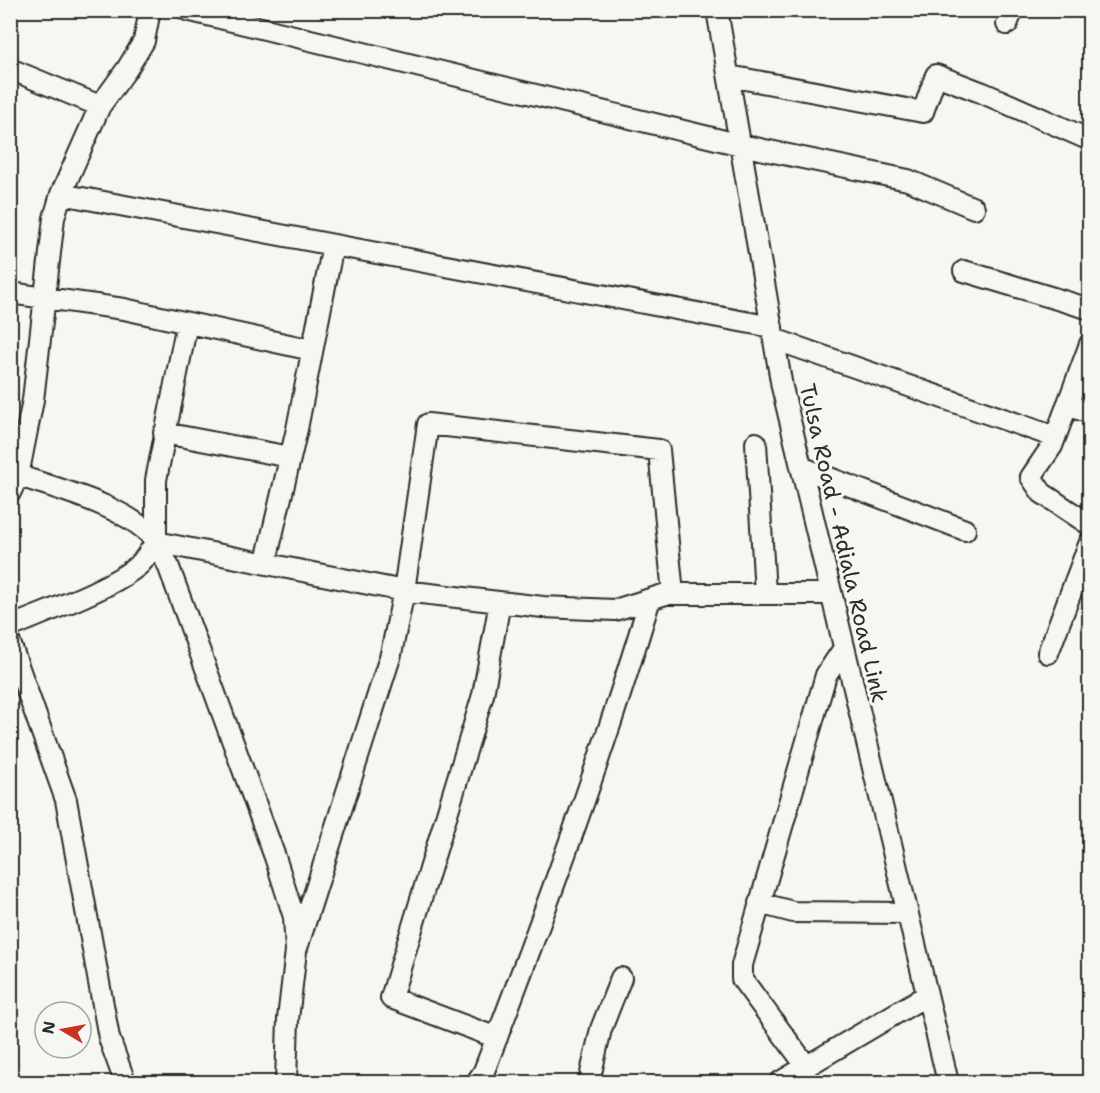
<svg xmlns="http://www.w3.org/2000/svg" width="1100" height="1093" font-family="'Shantell Sans',sans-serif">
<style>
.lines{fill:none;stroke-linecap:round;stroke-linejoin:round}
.street-casing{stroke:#2b2b2b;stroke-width:24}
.street{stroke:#f6f6f2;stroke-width:20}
.labels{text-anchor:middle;stroke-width:6;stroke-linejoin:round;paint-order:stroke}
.street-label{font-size:22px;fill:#2b2b2b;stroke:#f6f6f2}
</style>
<rect width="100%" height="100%" fill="#f6f6f2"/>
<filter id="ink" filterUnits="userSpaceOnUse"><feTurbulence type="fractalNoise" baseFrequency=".0167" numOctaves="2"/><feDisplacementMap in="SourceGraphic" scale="12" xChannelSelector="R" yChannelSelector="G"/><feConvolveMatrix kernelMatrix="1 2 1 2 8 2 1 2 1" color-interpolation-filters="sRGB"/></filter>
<g filter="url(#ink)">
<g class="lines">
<defs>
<path id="street" d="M187 10 741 145 908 180 974 208
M717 10 782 387 948 1082
M1007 24 1013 10
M10 69 100 106
M729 76 923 112 936 75 983 93 1090 140
M61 194 772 327
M964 271 1090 309
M10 293 124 309 312 350
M187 323 156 480V542L168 565 275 857 294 917 296 951 288 1019 286 1082
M774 339 1055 437
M1090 344 1052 446 1031 477 1042 493 1090 525
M1067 405 1090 413
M164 433 290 457
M756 443 765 593
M801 467 965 530
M10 473C50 487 133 507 156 542L404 591 543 607 615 610 666 594H831
M10 493 18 476 33 400 54 218 61 194 100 106 127 69 144 41 150 10
M266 561 297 429 333 245
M10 627C45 612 113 588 140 564 146 558 151 549 156 542
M10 643 66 800 109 1038 125 1082
M1048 653 1090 542
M759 903 793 912 907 913
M296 951 391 654 404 591 428 424 659 450 673 594
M497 1038 391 998 483 695 500 602
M807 1067 742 979V965L826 675 844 648
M477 1082 484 1071C544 915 602 759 650 599
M589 1082 601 1029 621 978
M780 1082 927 995"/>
</defs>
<use href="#street" class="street-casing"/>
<use href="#street" class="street"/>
</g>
</g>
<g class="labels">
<g class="street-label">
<text transform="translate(844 543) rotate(77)" y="8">Tulsa Road - Adiala Road Link</text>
</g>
</g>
<rect width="1100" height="1093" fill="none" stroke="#f6f6f2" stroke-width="36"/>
<rect x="18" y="18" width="1064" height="1057" fill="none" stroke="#2b2b2b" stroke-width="2" filter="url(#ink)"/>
<g transform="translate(63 1030) rotate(280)"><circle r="28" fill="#f6f6f2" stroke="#a5a5a2" stroke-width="1.5"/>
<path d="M0-4.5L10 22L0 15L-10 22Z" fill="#c8321e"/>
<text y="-9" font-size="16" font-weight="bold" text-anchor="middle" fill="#2b2b2b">N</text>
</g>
</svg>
